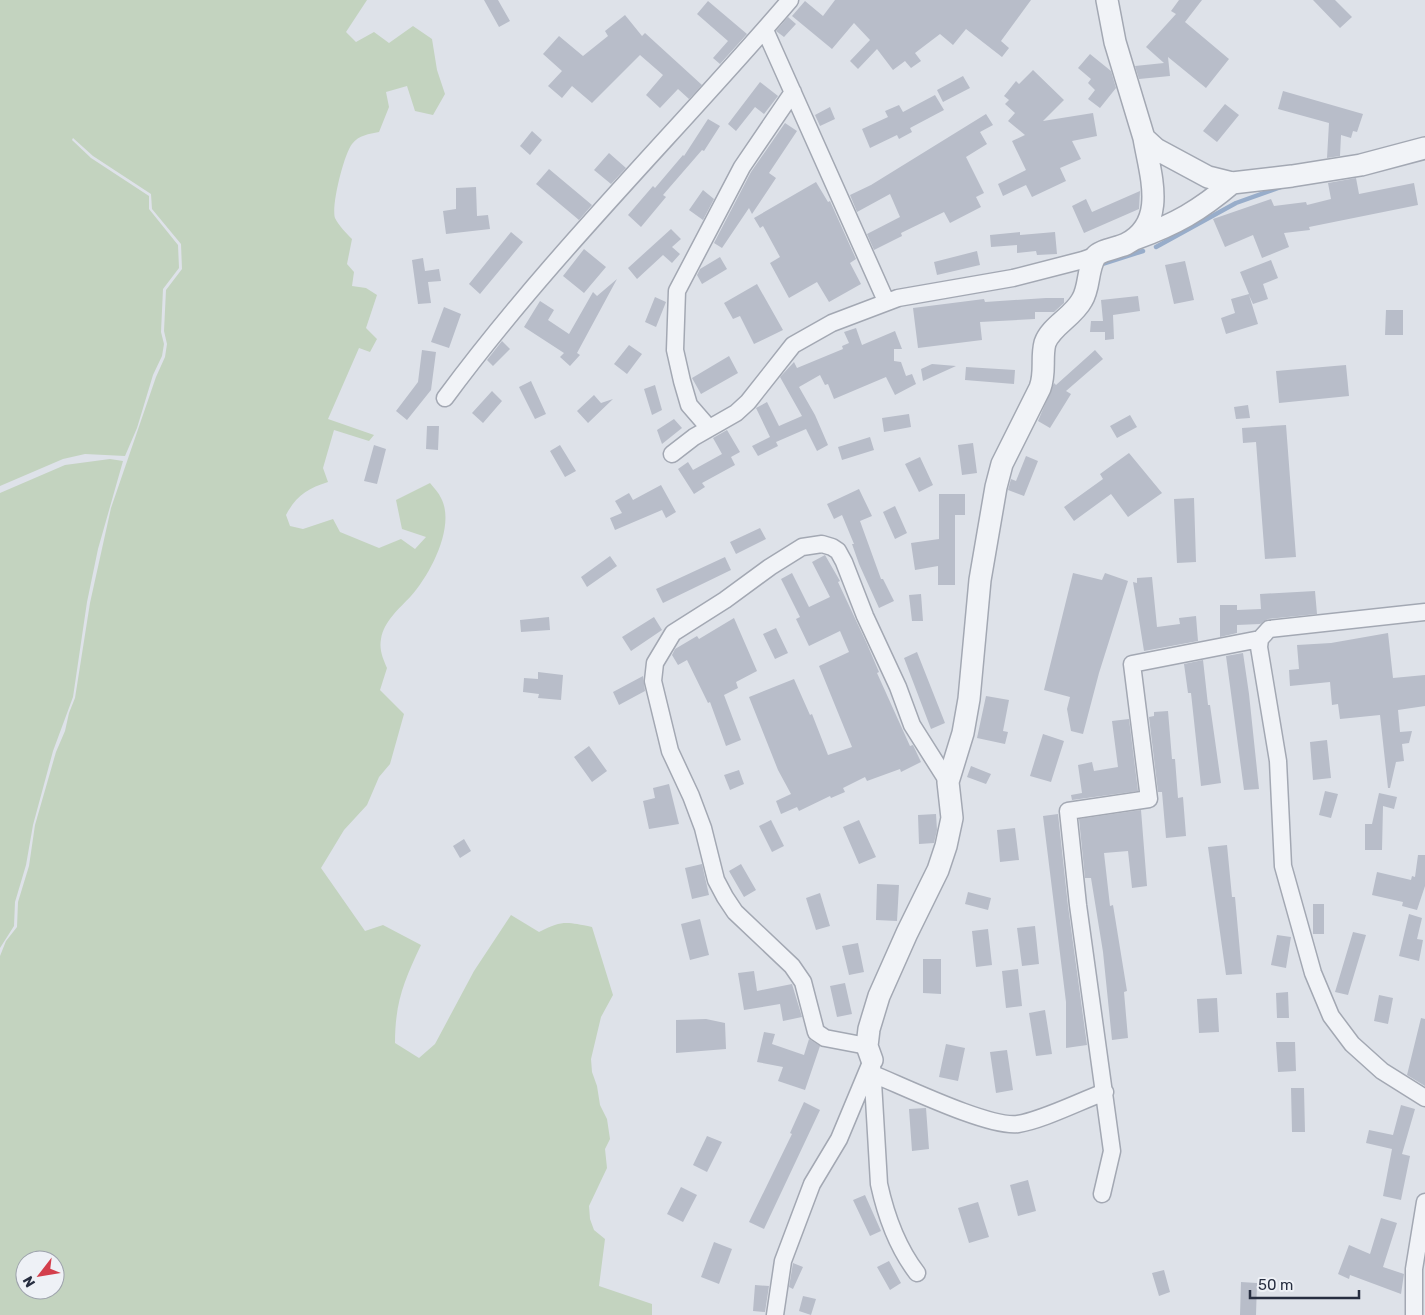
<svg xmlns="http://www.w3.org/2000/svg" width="1425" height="1315" font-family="Rubik,sans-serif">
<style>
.green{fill:#c3d3bf;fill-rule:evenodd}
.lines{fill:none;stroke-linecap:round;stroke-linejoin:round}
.stream{stroke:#98adca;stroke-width:4.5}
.building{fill:#b8bdc9}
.minor-casing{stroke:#a3a8b3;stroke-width:19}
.tertiary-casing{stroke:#a3a8b3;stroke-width:24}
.minor{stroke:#f1f3f7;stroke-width:16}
.tertiary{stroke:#f1f3f7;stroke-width:21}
</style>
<rect width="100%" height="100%" fill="#dee2e9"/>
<path class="green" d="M0 0H367L346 32 356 42 374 32 389 43 413 26 432 39 437 70 445 94 433 115 415 111 407 86 386 92 389 107 379 132C369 134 359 135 352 144 344 154 331 206 335 218 339 226 346 233 352 239L347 264 354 272 352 286 366 288 377 295 366 328 377 339 370 352 359 348 328 419 374 435 369 441 334 430 323 468 328 482C308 488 296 496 286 515L290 526 303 529 333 519 340 532 379 548 401 539 415 549 426 537 402 529 396 500 430 483C434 488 439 493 441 498 456 526 430 575 411 596 399 609 384 621 381 639 379 650 383 659 387 668L380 690 404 714 390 764 379 777 367 805 344 830 321 868 365 931 383 925 421 945C404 981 395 1002 395 1043L419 1058 435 1044 474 971 511 915 539 932C563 920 566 922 592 927L613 995 601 1017 591 1059 592 1072 597 1086 600 1105 607 1119 610 1139 605 1149 607 1168 589 1206 590 1219 594 1230 605 1239 599 1286 652 1304V1315H0V956L6 941 17 927 18 902 29 866 35 825 56 752 65 731 69 713 75 698 90 603 111 508 156 377 165 357 167 344 164 331 166 290 182 269 181 244 152 209 151 194 93 156 73 138 72 140 91 158 149 196V209L178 245 179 268 163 289 161 332 164 344 162 356 153 375 137 428 125 456 85 454 63 459 0 486ZM25 1260H55V1290H25Z
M110 459 123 461 98 549 87 602 73 697 53 751 33 825 26 865 15 902 14 926 0 948V493L65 465Z"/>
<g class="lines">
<path class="stream" d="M1156 247 1236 203 1281 187
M1099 265 1143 251"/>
</g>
<path class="building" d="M484 0H498L510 21 499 27Z
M835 0H1031L1001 41 1009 48 1002 57 966 29 953 45 940 34 915 53 921 61 911 68 905 61 893 70 877 49 858 69 850 61 870 40 854 23 832 49 792 16 805 1 823 16Z
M1179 0H1202L1185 22 1229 59 1206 88 1168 57 1170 76 1139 79 1135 66 1164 63 1146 47 1176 14 1171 11Z
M1313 0H1335L1352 17 1340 28Z
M708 1 747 34 720 64 713 58 728 41 697 14Z
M625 15 642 36 645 33 702 85 689 99 678 89 660 108 646 95 663 75 640 55 592 103 572 86 562 98 548 86 562 71 543 54 559 36 583 56 608 36 605 31Z
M788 17 796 24 784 37 776 31Z
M1090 54 1111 71 1116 88 1100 108 1088 99 1095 90 1088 83 1091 79 1078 68Z
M1033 70 1064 100 1043 121 1093 113 1097 136 1072 141 1081 159 1060 168 1066 181 1032 197 1026 185 1003 196 998 184 1026 170 1012 141 1025 135 1008 121 1015 113 1005 104 1009 100 1004 96 1016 81 1019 84Z
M963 76 970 88 943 102 937 90Z
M760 82 778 96 764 114 755 107 736 131 728 124Z
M1283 91 1363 114 1357 132 1353 131 1351 138 1341 135 1340 156 1327 158 1329 123 1278 109Z
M935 95 944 110 910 128 912 132 899 139 897 135 870 148 862 129 888 117 885 111 899 105 903 112Z
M1225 104 1239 115 1217 142 1203 131Z
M830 107 835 119 820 126 815 115Z
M986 114 993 125 980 132 987 144 966 157 984 193 976 197 981 207 950 223 944 212 901 233 902 236 874 250 867 234 900 217 890 194 857 212 850 195 871 185Z
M708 119 720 126 704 151 702 150 663 195 666 197 641 227 628 215 653 186 655 188 683 155 684 156Z
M785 123 797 131 769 173 776 178 752 214 749 208 722 248 714 243 751 172Z
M532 131 542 140 530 155 520 146Z
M609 153 626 168 611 184 594 170Z
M549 169 592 205 579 220 536 184Z
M1356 178 1359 194 1414 183 1418 205 1309 227 1310 230 1284 233 1289 247 1262 258 1253 235 1225 247 1213 219 1271 199 1274 206 1306 202 1307 205 1331 199 1328 183Z
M816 182 828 202 830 201 856 259 850 263 861 284 829 302 817 282 789 298 770 263 780 257 763 226 760 228 754 218Z
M476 187 477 216 488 215 490 229 446 234 443 211 456 209V188Z
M703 190 714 199 703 220 689 210Z
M1140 191 1139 209 1084 233 1072 206 1086 199 1092 212Z
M671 229 681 239 672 247 680 254 672 263 663 255 637 279 628 268Z
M511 232 523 242 480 294 469 284Z
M1020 232V235L1055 232 1057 254 1037 255 1036 251 1017 253V245L991 247 990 235Z
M584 249 606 267 584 293 563 276Z
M977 251 980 265 937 275 934 262Z
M720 257 727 269 702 284 697 275 700 269Z
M423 258 425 271 439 269 441 281 428 282 431 303 418 304 412 260Z
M1271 260 1278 278 1263 284 1268 299 1253 304 1249 295 1258 324 1226 334 1221 318 1235 313 1231 299 1249 294 1240 272Z
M1185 261 1194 300 1174 304 1165 265Z
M617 279 577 353 580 355 570 366 560 357 564 353 524 327 540 301 554 310 548 320 569 334 593 292 597 296Z
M757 284 783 330 754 344 740 316 733 319 724 303Z
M1138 296 1140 311 1113 315 1114 339 1105 340V332H1090L1091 321H1103L1101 300Z
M655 297 666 302 656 327 645 322Z
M1046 298H1064V303L1054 312H1035V319L980 322 982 340 918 348 913 308 984 299 985 302Z
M444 307 461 314 449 348 431 342Z
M1386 310H1403V335H1385Z
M856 328 862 345 895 331 902 349H894V361L901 362 906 376 912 374 916 384 895 395 886 377 834 399 828 384 825 385 820 375 799 387 815 415 828 445 817 451 806 429 776 442 778 446 758 456 752 446 770 437 756 408 767 402 779 426 802 416 780 377 794 362 797 368 843 349 842 346 849 343 844 332Z
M502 341 510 349 493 366 487 360Z
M629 345 642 354 627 374 614 364Z
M422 350 436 352 431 390 407 420 396 411 418 382Z
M1095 350 1103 359 1066 391 1071 394 1050 428 1038 421 1054 383 1056 385Z
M729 356 738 373 701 394 692 378Z
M932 364 956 366 923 381 921 369Z
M1346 365 1349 396 1279 403 1276 371Z
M966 367 1015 370 1014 384 965 380Z
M531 381 546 414 535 419 519 387Z
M655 385 662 410 652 415 644 389Z
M492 391 502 401 483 423 472 413Z
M594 395 601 403 613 399 588 423 577 411Z
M1248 405 1250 418 1236 419 1234 407Z
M909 414 911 427 884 432 882 418Z
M1130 415 1137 427 1117 438 1110 426Z
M674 419 682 428 662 444 657 430Z
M1286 425 1296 557 1265 559 1256 442 1243 443 1242 428Z
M427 426H439L438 450 426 449Z
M727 430 740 452 731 457 735 465 702 483 705 487 694 494 678 469 688 462 693 470 722 454 713 438Z
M870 437 874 450 842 460 838 447Z
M973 443 977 473 962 475 958 445Z
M374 445 386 449 377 484 364 481Z
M560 445 576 471 565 477 550 451Z
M1129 453 1162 493 1128 517 1111 494 1074 521 1064 507 1103 479 1100 474Z
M1026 456 1038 461 1024 496 1008 490 1011 479 1016 481Z
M920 457 933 485 919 492 905 464Z
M661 485 676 512 666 518 662 510 615 530 610 518 622 513 615 501 629 493 633 500Z
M859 489 872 516 860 521 881 579H883L894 601 879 608 859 564 852 544H854L842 515 834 519 827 504Z
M939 494H965V515H955V585H938V566L915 570 911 543 939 539Z
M1194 498 1196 562 1177 563 1174 499Z
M895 506 907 533 895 539 883 512Z
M760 528 766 539 736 554 730 542Z
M825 555 840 581 838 582 867 644 879 672 877 673 910 746 913 745 921 762 901 772 900 769 867 781 865 777 843 788 845 792 831 798 830 796 799 811 797 807 781 814 776 801 791 794 778 770 749 697 794 679 810 715 812 714 828 755 852 747 819 666 849 652 840 631 809 646 796 619 800 617 781 579 792 573 809 607 830 597 812 562Z
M610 556 617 566 587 587 581 577Z
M725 557 731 570 663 603 656 589Z
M1073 573 1102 580 1105 573 1128 581 1099 673 1083 734 1071 731 1067 709 1070 697 1044 690Z
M1152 577 1157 627 1180 624 1179 618 1196 616 1198 641 1144 651 1133 582 1137 583V578Z
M1315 591 1317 614 1268 619 1260 624 1237 625V633L1220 637V605H1237V610L1261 609 1260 594Z
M921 594 923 621H912L909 595Z
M549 617 550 630 521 632 520 620Z
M654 617 662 630 631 651 622 637Z
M734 618 757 671 736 682 738 688 724 695 741 740 726 746 710 702 708 703 687 660 678 665 672 655 675 649 697 636 699 639Z
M776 628 788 653 775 659 763 634Z
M1388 633 1393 678 1425 675V706L1398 710 1400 732 1412 731 1409 743 1402 744 1404 761 1396 762 1390 788H1388L1380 715 1340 719 1338 704 1332 705 1330 682 1290 686 1289 670 1299 669 1297 645 1331 643Z
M917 652 945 723 931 729 904 658Z
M1243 653 1249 694 1259 789 1244 790 1226 656Z
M1203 660 1208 705H1210L1221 783 1201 786 1191 693H1188L1184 664Z
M538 672 563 675 561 700 538 698 539 694 523 692 524 678 538 679Z
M643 676 645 691 619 705 613 692Z
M986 696 1009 700 1003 731 1008 732 1005 744 977 738Z
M1168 711 1172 759H1175L1178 798 1183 797 1186 836 1166 838 1162 792H1158L1149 717 1154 716V712Z
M1129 719 1138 791 1072 800 1071 795 1082 793 1078 765 1092 762 1094 771 1118 767 1112 721Z
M1043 734 1064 741 1051 782 1030 776Z
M1327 740 1331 778 1313 780 1310 742Z
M589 746 607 771 592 782 574 757Z
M971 766 991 774 986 784 967 777Z
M739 770 744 784 730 790 724 775Z
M669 784 679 824 649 829 643 801 655 798 653 788Z
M1325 791 1338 794 1331 818 1319 815Z
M1379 793 1397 797 1394 809 1383 806 1382 850H1365V824H1372Z
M1141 810 1147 886 1132 888 1128 851 1104 853 1110 906 1113 905 1127 991 1124 992 1128 1038 1112 1040 1103 952 1091 878H1085L1079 819Z
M936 814 937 830 934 843 919 844 918 815Z
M1058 814 1068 906 1087 1045 1066 1048V1002L1043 816Z
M771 820 784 846 772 852 759 826Z
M859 820 876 857 859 864 843 827Z
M1015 828 1019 860 1000 862 997 830Z
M464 839 471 851 460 858 453 846Z
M1227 845 1232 897H1235L1242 974 1226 975 1208 847Z
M1418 855H1425V886L1417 910 1402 906 1403 902 1372 895 1377 872 1411 880 1412 876 1415 877Z
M702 864 709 895 692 899 685 868Z
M741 864 756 890 744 897 729 871Z
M877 884 899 885 897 921 876 920Z
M968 892 991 898 988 910 965 904Z
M820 893 830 926 816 930 806 898Z
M1313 904H1324V934H1313Z
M1409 914 1422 918 1417 939 1423 940 1419 961 1399 956Z
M700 919 709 955 690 960 681 924Z
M1035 926 1039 964 1022 966 1017 928Z
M988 929 992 965 976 967 972 931Z
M1353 932 1366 935 1348 995 1335 992Z
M1277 935 1291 937 1286 968 1271 965Z
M858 943 864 972 849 975 842 946Z
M923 959H941V994L923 993Z
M1018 969 1022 1006 1006 1008 1002 971Z
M754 971 757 991 792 984 802 1017 783 1021 780 1004 744 1010 738 973Z
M845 983 852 1014 837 1017 830 986Z
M1288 992 1289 1018H1277L1276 993Z
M1379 995 1393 998 1388 1024 1374 1021Z
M1217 998 1219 1032 1199 1033 1197 999Z
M1045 1010 1052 1054 1036 1056 1029 1013Z
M1421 1018 1425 1019V1086L1407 1075Z
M706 1019 725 1023 726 1049 676 1053V1020Z
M764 1032 775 1034 772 1044 804 1055 809 1039 820 1046 805 1090 778 1081 783 1067 757 1062Z
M1276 1042H1295L1296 1071 1278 1072Z
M946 1044 965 1048 958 1081 939 1077Z
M1007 1050 1013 1090 996 1093 990 1052Z
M1291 1088H1304L1305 1132H1292Z
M804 1102 820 1110 764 1229 749 1222 792 1134 790 1133Z
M1401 1105 1415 1109 1402 1154 1410 1156 1401 1200 1383 1196 1392 1149 1366 1143 1369 1130 1393 1135Z
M926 1108 929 1149 912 1151 909 1109Z
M707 1136 722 1142 707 1172 693 1165Z
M1028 1180 1036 1211 1018 1216 1010 1185Z
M681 1187 697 1195 683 1222 667 1214Z
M865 1195 881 1231 870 1236 853 1200Z
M978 1202 989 1237 969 1243 958 1208Z
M1381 1218 1397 1223 1383 1267 1404 1274 1401 1294 1350 1275 1349 1279 1338 1274 1349 1245 1370 1254Z
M714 1242 732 1249 719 1284 701 1277Z
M889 1261 901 1283 890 1290 877 1267Z
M793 1263 803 1267 793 1289 789 1287Z
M1164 1270 1170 1292 1159 1296 1152 1273Z
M1241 1282 1257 1283 1256 1315H1240Z
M755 1285 769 1286 765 1312 753 1311Z
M803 1296 816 1299 811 1315 799 1311Z"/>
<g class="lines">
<defs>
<path id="minor" d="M765 30 886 301
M445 398C549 257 676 133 790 0
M709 428 689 405 682 381 675 350 677 291 742 167 793 92
M672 454 694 437 736 413 748 402 793 345 832 323 898 298 1013 278 1083 260 1097 255
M1425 612 1269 629 1260 639 1259 647 1278 761 1283 866 1313 973 1331 1016 1352 1044 1382 1071 1425 1098
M867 1046 825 1038 816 1032 803 982 792 966 735 912 725 897 716 880 703 828 691 796 670 751 653 681 655 663 673 633 725 600 770 567 802 547 822 544 832 547 838 551 844 562 865 616 898 687 912 725 948 782
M872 1065 879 1184C886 1216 897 1247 917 1273
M873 1074C905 1087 989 1128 1018 1124 1043 1120 1080 1101 1105 1092
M1102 1194 1112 1151 1078 905 1068 811 1149 799 1132 664 1260 639
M775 1315 783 1261 812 1184 839 1139 872 1060
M1414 1315V1269L1425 1202"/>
<path id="tertiary" d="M1107 0 1115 42 1144 138 1156 149 1208 177 1232 183 1292 176 1361 165 1425 148
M1135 239C1176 224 1199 211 1232 183
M872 1060 867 1046 869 1029 879 996 907 933 938 870 946 846 952 818 948 782 963 733 969 699 980 580 996 487 1002 464 1040 388C1046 372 1041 358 1045 343 1051 326 1073 317 1082 300 1090 287 1087 270 1095 257 1100 250 1118 248 1126 244 1168 223 1150 174 1144 138"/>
</defs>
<use href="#minor" class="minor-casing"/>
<use href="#tertiary" class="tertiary-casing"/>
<use href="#minor" class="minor"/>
<use href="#tertiary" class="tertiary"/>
</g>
<g transform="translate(40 1275) rotate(239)"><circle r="24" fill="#eef1f6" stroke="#9ea3ad"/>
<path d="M0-4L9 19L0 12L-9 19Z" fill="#d33e4b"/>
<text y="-8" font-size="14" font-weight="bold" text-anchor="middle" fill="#272e40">N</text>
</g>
<path d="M1250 1290v8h109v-8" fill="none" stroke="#272e40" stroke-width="2.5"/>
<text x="1258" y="1290" font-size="15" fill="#272e40" stroke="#eef1f6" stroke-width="4" paint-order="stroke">50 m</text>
</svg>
